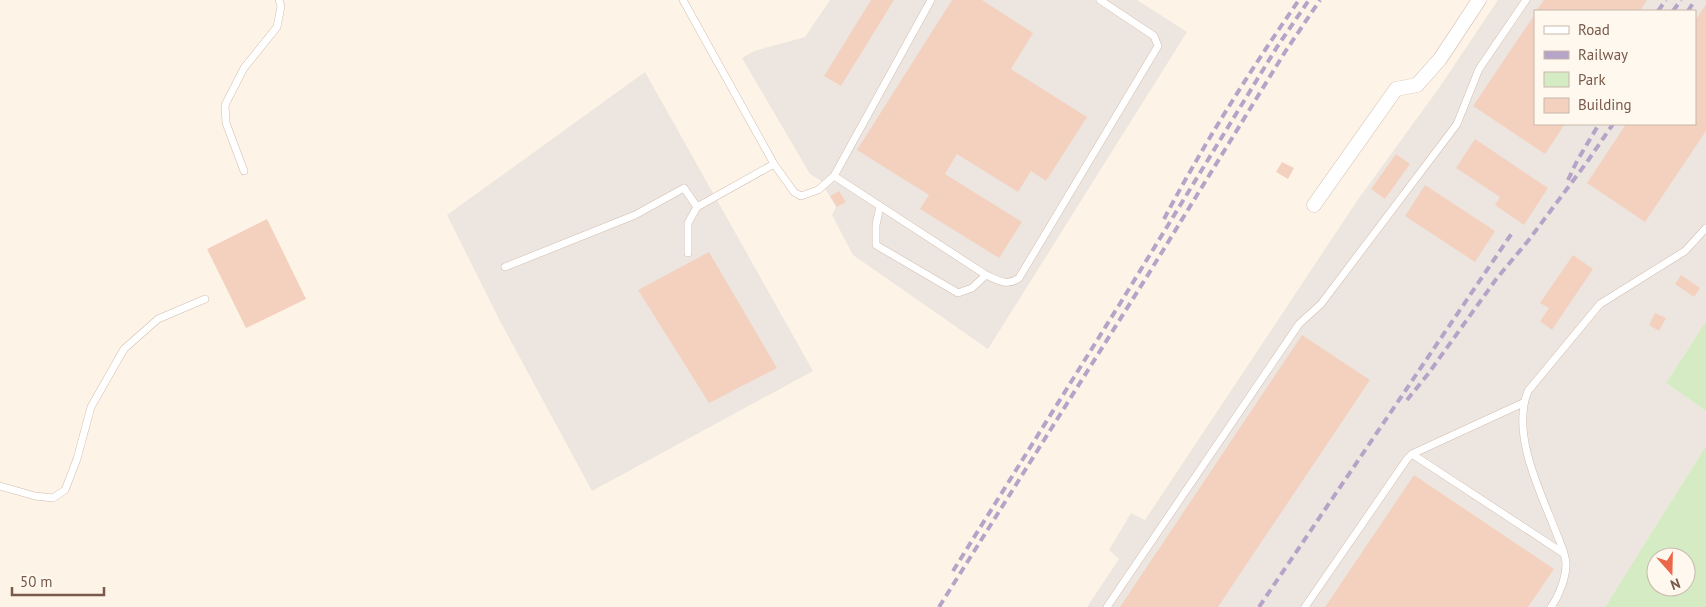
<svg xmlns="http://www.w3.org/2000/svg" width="1706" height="607" font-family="'PT Sans',sans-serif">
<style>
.industrial{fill:#ede6e0;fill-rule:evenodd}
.green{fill:#d5ebc4;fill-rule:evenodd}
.building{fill:#f3d1be}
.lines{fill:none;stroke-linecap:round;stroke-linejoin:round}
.lane-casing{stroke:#d2bdae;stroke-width:8}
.street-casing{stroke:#d2bdae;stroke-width:15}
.lane{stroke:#fff;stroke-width:7}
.street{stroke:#fff;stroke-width:14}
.rail{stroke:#b6a4c8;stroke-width:4;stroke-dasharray:8 5;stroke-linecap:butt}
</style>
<rect width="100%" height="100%" fill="#fdf4e7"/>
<path class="industrial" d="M830 0H1137L1187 32 988 349 853 255 832 215 836 207 820 180 810 174 742 58 754 51 805 37Z
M1498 0H1706V321L1666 383 1706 411V446L1605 607H1087L1119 559 1109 550 1131 513 1145 520 1359 198 1439 88ZM1535 11H1695V124H1535Z
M645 72 813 371 592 491 499 319 447 215Z"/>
<path class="green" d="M1706 321V411L1666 383Z
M1706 446V607H1605ZM1656 557H1686V587H1656Z"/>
<path class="building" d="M871 0H894L841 86 824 76Z
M952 0H982L1033 33 1011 69 1087 117 1046 181 1031 171 1018 192 957 154 945 174 1022 222 999 258 920 209 929 195 857 150Z
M1544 0H1647L1640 11H1536Z
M1706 4V131L1645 222 1587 183 1626 124H1695V21Z
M1535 14V124H1565L1545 154 1473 106Z
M1475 139 1548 188 1524 225 1495 205 1500 197 1456 168Z
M1396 154 1410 164 1385 199 1371 189Z
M1282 162 1294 168 1288 179 1276 172Z
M1425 185 1495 231 1475 262 1405 216Z
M839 191 846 202 837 207 830 196Z
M267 219 306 299 246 328 207 249Z
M709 252 777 368 709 403 638 290Z
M1573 255 1593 269 1552 330 1540 321 1549 308 1540 303Z
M1681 275 1700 288 1694 297 1675 284Z
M1655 313 1666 318 1659 331 1649 325Z
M1302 335 1370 380 1218 607H1120Z
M1414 475 1554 569 1528 607H1325Z"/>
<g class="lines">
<defs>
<path id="lane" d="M683 0 774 164 794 192 801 196 818 190 834 176 931 0
M244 171 226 123 225 105 244 68 277 27 281 6 279 0
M834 176 986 275C998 280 1007 287 1019 278L1158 46 1154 36 1100 0
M880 206 876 225V245L958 293 972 288 986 275
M688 253V223L697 207
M505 267 635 215 684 188 697 207 774 164
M1412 454 1563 553
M0 486 35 496 53 498 65 490 77 459 91 407 124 349 158 319 205 299
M1107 607 1299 324 1321 304 1457 124 1479 69 1526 0
M1305 607 1407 459 1412 454 1523 403
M1551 607C1559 596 1566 578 1566 564 1566 553 1558 538 1554 527 1539 489 1511 432 1528 391L1600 304 1685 251 1706 228"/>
<path id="street" d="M1314 205 1396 89 1417 85 1440 59 1479 0"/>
</defs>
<use href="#lane" class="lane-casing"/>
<use href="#street" class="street-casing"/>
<use href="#lane" class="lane"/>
<use href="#street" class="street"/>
<path class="rail" d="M1658 11 1666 0
M1673 11 1681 0
M1688 11 1695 0
M1568 180 1577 161 1599 124
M1164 219C1203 145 1251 69 1299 0
M1407 400 1428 374 1497 278 1528 241 1587 162 1613 124
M953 571 1121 302 1277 47 1309 0
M939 607 1146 278 1285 52 1320 0
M1259 607 1512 233"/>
</g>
<rect x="1534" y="10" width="162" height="115" fill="#fff8ee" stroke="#c9b8ac"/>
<rect x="1544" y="26" width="25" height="8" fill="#ffffff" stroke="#c9b8ac"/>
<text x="1578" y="35" font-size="15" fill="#78594a">Road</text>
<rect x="1544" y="51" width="25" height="8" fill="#b6a4c8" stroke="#c9b8ac"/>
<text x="1578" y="60" font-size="15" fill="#78594a">Railway</text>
<rect x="1544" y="72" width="25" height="15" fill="#d5ebc4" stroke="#c9b8ac"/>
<text x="1578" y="85" font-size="15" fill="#78594a">Park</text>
<rect x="1544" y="98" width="25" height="15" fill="#f3d1be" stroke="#c9b8ac"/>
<text x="1578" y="110" font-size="15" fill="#78594a">Building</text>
<g transform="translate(1671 572) rotate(160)"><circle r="24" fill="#fff8ee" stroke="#c9b8ac"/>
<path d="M0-4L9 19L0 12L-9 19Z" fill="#ea6849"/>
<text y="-8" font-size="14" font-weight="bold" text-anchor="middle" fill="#78594a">N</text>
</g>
<path d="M12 587v8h92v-8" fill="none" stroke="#78594a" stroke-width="2.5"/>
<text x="20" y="587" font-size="15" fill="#78594a" stroke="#fff8ee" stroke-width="4" paint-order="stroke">50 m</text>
</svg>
